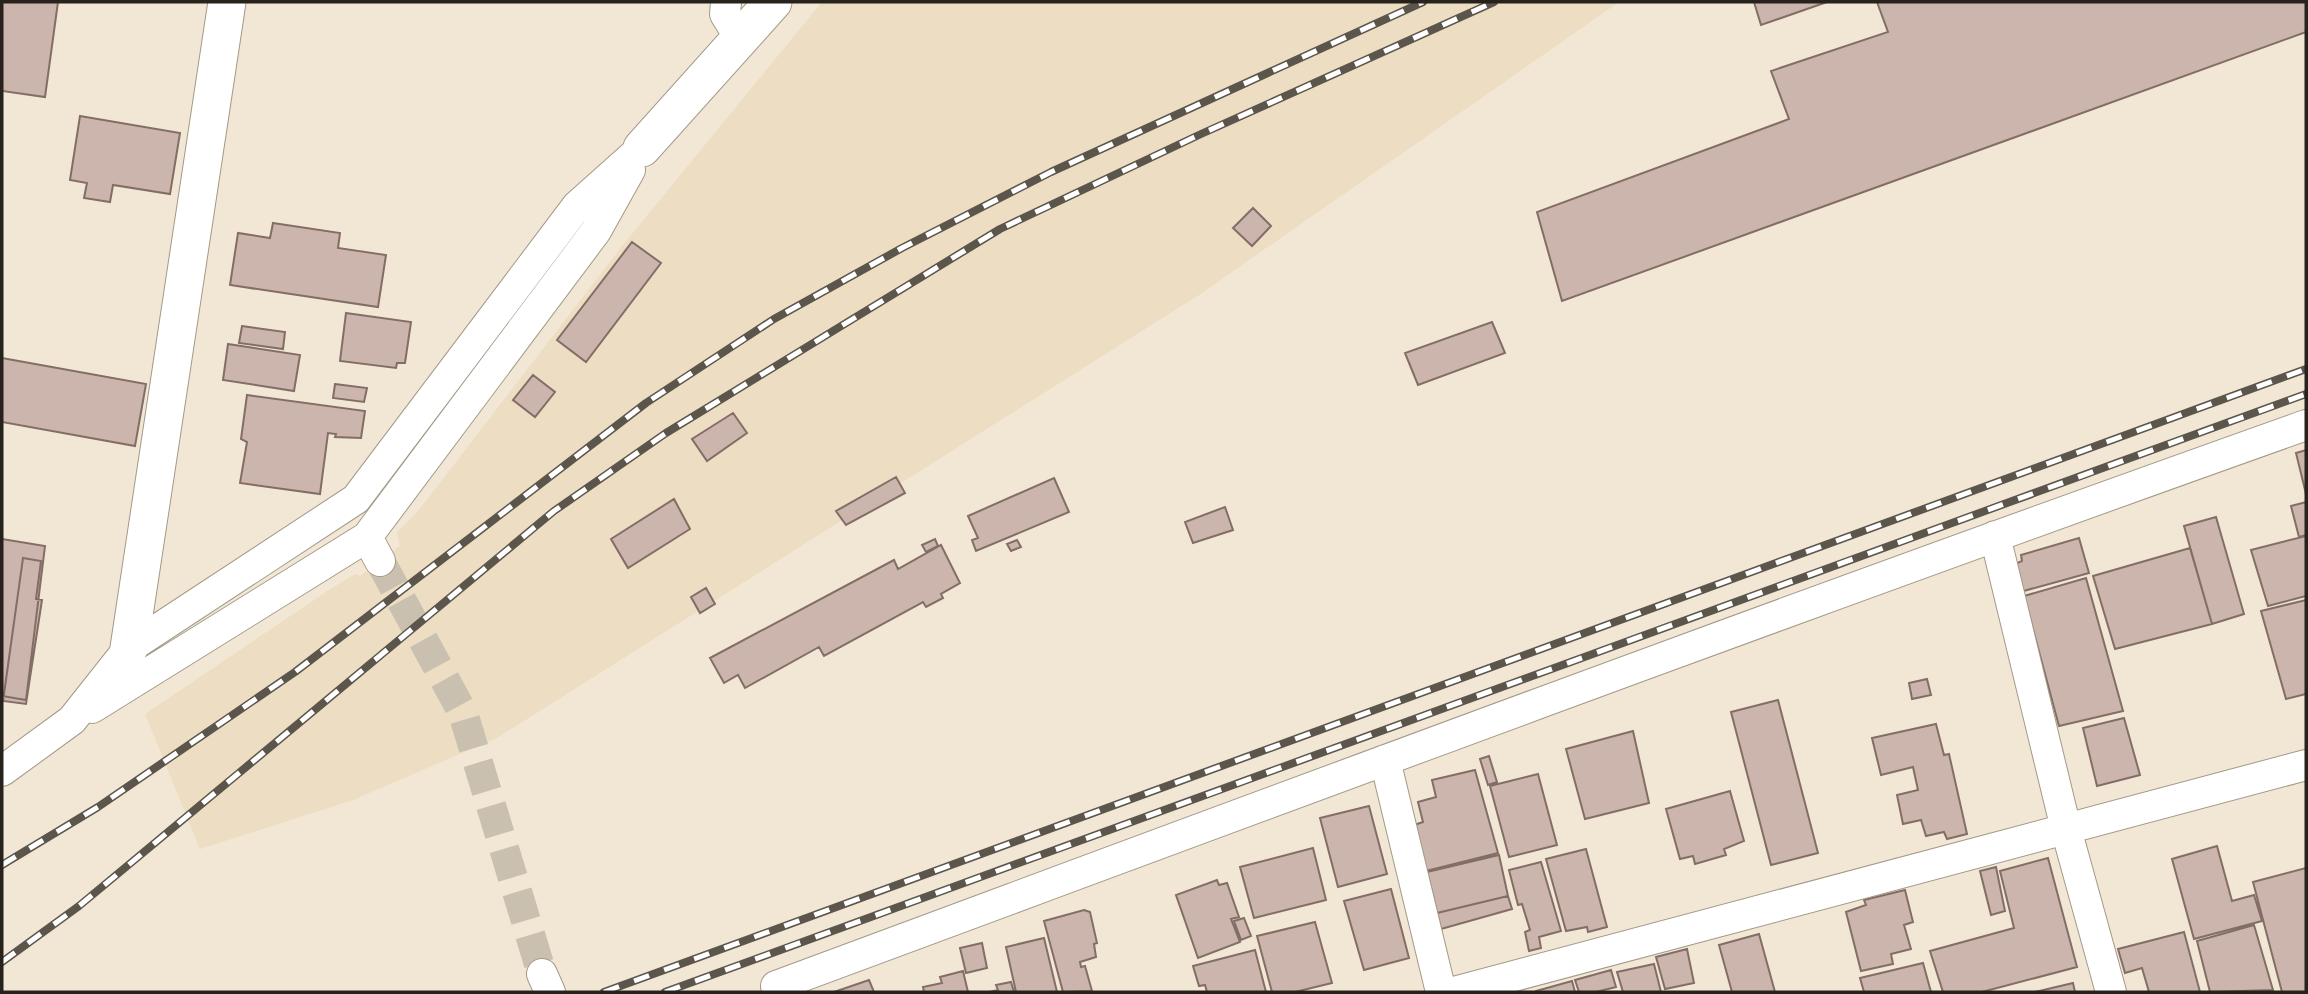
<svg xmlns="http://www.w3.org/2000/svg" width="2308" height="994" font-family="Inter,sans-serif">
<style>
.built{fill:#ecddc3}
.building{fill:#ccb5ad;stroke:#836e67;stroke-width:2}
.lines{fill:none;stroke-linecap:round;stroke-linejoin:round}
.minor-tunnel{stroke:#c9c0af;stroke-width:30;stroke-dasharray:30 15;stroke-linecap:butt}
.minor-casing{stroke:#a39987;stroke-width:32}
.tertiary-casing{stroke:#a39987;stroke-width:39}
.minor{stroke:#fff;stroke-width:30}
.tertiary{stroke:#fff;stroke-width:37}
.rail-casing{stroke:#5b554b;stroke-width:8}
.rail{stroke:#fff;stroke-width:5;stroke-dasharray:16;stroke-linecap:butt}
</style>
<rect width="100%" height="100%" fill="#f2e7d4"/>
<path class="built" d="M822 2H1619L1199 295 497 738 353 800 200 849 145 714 326 592 355 574 360 576 400 546 397 532 419 510 619 250Z"/>
<path class="building" d="M2 2H58L45 97 2 91Z
M1754 2H1827L1761 25Z
M1877 2H2306V32L1562 301 1537 212 1789 119 1771 71 1888 32Z
M80 116 180 133 170 194 113 185 110 202 84 198 87 183 70 180Z
M1253 208 1271 226 1252 246 1233 228Z
M273 223 340 233 338 248 386 255 378 307 230 285 238 233 270 238Z
M632 242 661 263 586 362 557 340Z
M346 313 411 322 405 363H397L396 368 340 361Z
M1492 322 1505 353 1418 385 1405 353Z
M242 326 285 332 283 349 239 343Z
M228 344 300 355 294 391 223 380Z
M2 358 146 384 135 446 2 422Z
M533 375 555 392 535 417 513 400Z
M335 384 367 388 364 402 333 398Z
M247 395 365 411 361 438 335 437 336 434 328 433 320 494 240 483 247 442 241 439Z
M733 413 747 433 707 461 692 439Z
M2306 450V494L2296 453Z
M896 477 905 493 846 525 836 511Z
M1054 478 1069 512 976 551 972 540 978 538 968 516Z
M674 499 690 529 628 568 611 539Z
M2306 502V535L2299 537 2291 506Z
M1225 507 1233 530 1193 543 1185 522Z
M2216 517 2244 614 2212 624 2184 526Z
M2306 536V596L2268 606 2251 550Z
M2079 538 2089 573 2020 592 2013 565 2022 561 2021 555Z
M2 539 45 546 26 700 2 696Z
M935 539 938 546 926 552 922 545Z
M1017 540 1021 547 1011 551 1007 544Z
M941 545 960 583 941 594 943 598 926 607 923 602 824 656 819 647 745 688 738 675 724 683 710 658 894 560 898 569Z
M2190 548 2212 624 2115 649 2093 576Z
M23 558 41 561 36 599 42 600 26 704 3 701Z
M2086 578 2123 711 2059 726 2024 596Z
M706 588 715 604 700 613 691 597Z
M2306 600V694L2286 699 2261 611Z
M1927 679 1931 695 1912 699 1909 683Z
M1778 700 1818 853 1771 865 1731 712Z
M2124 718 2140 775 2097 786 2083 728Z
M1936 724 1944 755 1949 754 1967 834 1947 839 1944 832 1926 836 1921 820 1903 824 1897 795 1918 790 1913 767 1881 775 1872 738Z
M1633 731 1649 803 1585 819 1566 749Z
M1489 756 1497 782 1488 785 1480 759Z
M1475 770 1498 853 1426 871 1414 825 1423 822 1418 802 1436 797 1432 780Z
M1538 774 1557 845 1509 857 1490 786Z
M1730 791 1744 841 1724 849 1726 855 1695 864 1693 856 1680 859 1666 809Z
M1369 806 1387 874 1338 887 1320 818Z
M2217 846 2232 901 2254 895 2262 921 2194 939 2172 859Z
M1313 848 1326 900 1254 918 1240 867Z
M1586 849 1607 927 1588 932 1587 927 1566 931 1546 859Z
M1499 855 1508 896 1437 913 1427 872Z
M2048 858 2077 967 1982 992H1943L1930 951 2014 928 2000 871Z
M1541 862 1561 931 1539 937 1541 948 1529 951 1525 932 1530 930 1522 904 1518 905 1509 870Z
M1996 867 2005 911 1991 915 1980 871Z
M2306 868V992H2282L2253 882Z
M1217 880 1219 885 1227 883 1239 917 1231 919 1240 942 1198 958 1176 895Z
M1391 889 1409 958 1364 970 1344 901Z
M1905 890 1913 922 1904 925 1911 949 1891 954 1893 964 1861 971 1846 912 1866 905 1864 900Z
M1508 896 1512 909 1441 929 1437 913Z
M1084 910 1090 912 1097 943 1094 944 1096 957 1080 962 1081 967 1085 966 1092 991 1063 992 1044 921Z
M1244 918 1251 936 1241 940 1234 921Z
M1315 922 1332 983 1295 992H1272L1257 936Z
M2254 925 2273 990 2210 992 2197 941Z
M2184 932 2200 992H2149L2142 968 2125 973 2118 949Z
M1759 934 1775 992H1732L1719 945Z
M1044 938 1057 992H1016L1006 947Z
M982 943 987 968 966 973 960 948Z
M1687 949 1694 983 1665 989 1656 957Z
M1255 950 1266 992H1207L1205 985 1199 986 1193 966Z
M1923 963 1931 992H1864L1860 978Z
M1654 964 1661 992H1623L1617 972Z
M1611 970 1616 987 1596 992H1579L1575 980Z
M963 971 968 992H924L923 987 942 983 940 977Z
M869 980 874 992H834Z
M1572 981 1575 992H1536V991Z
M1011 982 1014 992H989L998 990 996 985Z
M2073 983 2075 992H2035Z"/>
<g class="lines">
<path class="minor-tunnel" d="M380 561 463 713 542 974"/>
<defs>
<path id="minor" d="M726 2 725 14 740 38
M1995 536 2066 829 2111 992
M367 537 380 561
M92 708 367 537 596 231 630 170
M1385 760 1441 992
M2 771 72 720 129 648 356 499 577 206 642 148
M542 974 550 992
M778 992 776 986C1286 797 1794 607 2306 425
M1454 992 2306 765"/>
<path id="tertiary" d="M642 148 773 2
M129 648 227 2"/>
</defs>
<use href="#minor" class="minor-casing"/>
<use href="#tertiary" class="tertiary-casing"/>
<use href="#minor" class="minor"/>
<use href="#tertiary" class="tertiary"/>
<defs>
<path id="rail" d="M2 865 98 807 295 672 646 403 774 319 902 248 1051 172 1423 2
M2 962 79 906 554 511 666 433 1000 229 1201 134 1494 2
M604 992 2306 369
M665 992 2306 394"/>
</defs>
<use href="#rail" class="rail-casing"/>
<use href="#rail" class="rail"/>
</g>
<rect width="2308" height="994" fill="none" stroke="#27231c" stroke-width="7"/>
</svg>
